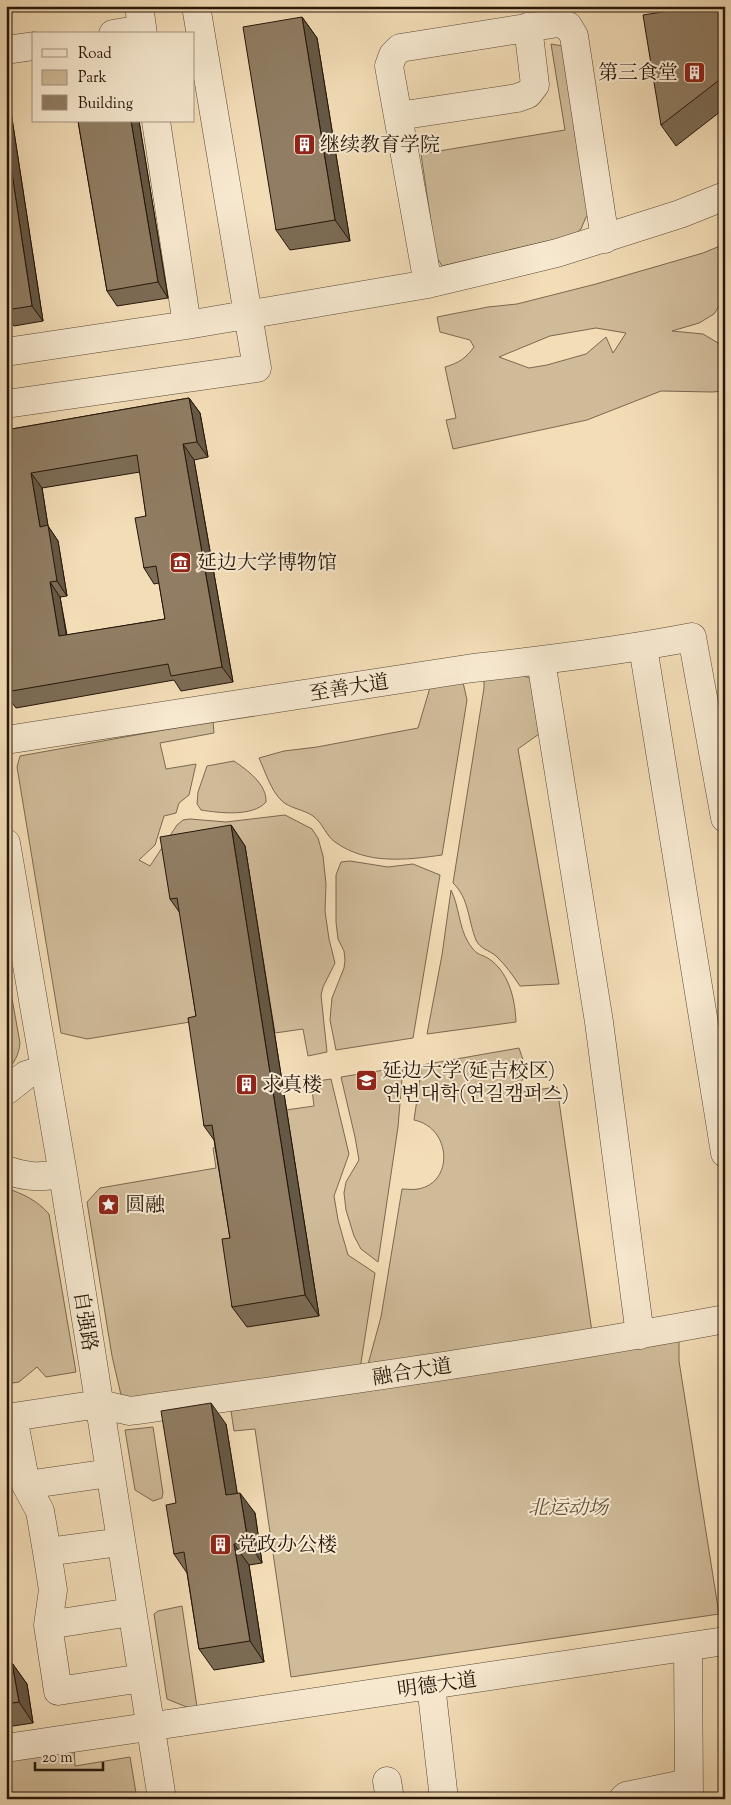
<svg xmlns="http://www.w3.org/2000/svg" width="731" height="1805" font-family="'Sorts Mill Goudy','Noto Serif SC','Noto Serif KR',serif">
<style>
.green{fill:#d0bb99;stroke:#7a6851;fill-rule:evenodd}
.lines{fill:none;stroke-linecap:round;stroke-linejoin:round}
.minor-casing{stroke:#584734;stroke-width:29}
.minor{stroke:#f7e9d0;stroke-width:28}
.wall{fill:#7c6c55;stroke:#251509;fill-rule:evenodd}
.shaded-wall{fill:#655845;stroke:#251509}
.building{fill:#907d63;stroke:#251509;fill-rule:evenodd}
.labels{text-anchor:middle;stroke-width:4;stroke-linejoin:round;paint-order:stroke}
.poi-label{font-size:20px;fill:#251509;stroke:#f7e9d0;text-anchor:start}
.street-label{font-size:20px;fill:#251509;stroke:#f7e9d0}
.park-label{font-size:20px;font-style:italic;fill:#614f3b;stroke:#f7e9d0}
</style>
<rect width="100%" height="100%" fill="#f3ddb7"/>
<filter id="stains"><feTurbulence type="fractalNoise" baseFrequency=".004" numOctaves="4"/><feColorMatrix values="0 0 0 0 .2 0 0 0 0 .09 0 0 0 0 .02 0 0 0 .5 -.17"/></filter>
<radialGradient id="worn" r=".72"><stop offset=".6" stop-color="#630" stop-opacity="0"/><stop offset="1" stop-color="#630" stop-opacity=".3"/></radialGradient>
<path class="green" d="M551 44 563 46 592 215 586 217 581 229 574 235 442 266 436 256 421 154 565 130Z
M725 244V297L714 314 699 323 672 331 703 334 725 347V391L712 392 661 391 587 420 453 449 446 420 456 418 445 367C459 363 466 358 474 347L470 340 440 332 437 317 488 307 517 304 596 284 703 253ZM596 328 626 333 613 353 606 337 586 354 547 365 529 368 499 357 550 336Z
M512 672 530 678 539 734 518 749 559 984 520 986C513 976 506 965 496 956 489 950 480 949 476 940 468 920 469 898 453 883L484 688V675Z
M462 678 467 700 442 855C406 860 367 865 335 842 326 836 323 823 313 816 305 810 289 808 282 801 271 791 265 771 259 758L284 751 317 747 418 728 432 681Z
M213 721 214 733 160 743 166 769 196 764 189 795 179 803 176 813 164 816 155 845 139 860 150 866 177 825 183 820 190 819 226 822 285 815 312 829 318 838 323 856 326 884 325 911 329 939 335 963 323 987 321 995 327 1052 308 1056 303 1029 275 1033 245 846 211 1037 196 1021 87 1039 61 1033 17 767 20 756Z
M234 761C247 770 267 784 266 802 253 817 219 813 201 810L197 804 198 792 207 766Z
M350 861 388 867 413 864 440 875 413 1038 336 1050 330 1020 332 998 344 968 345 960 344 951 338 939 336 922V875L341 862Z
M451 890C459 906 459 927 468 942 478 958 480 952 492 961 510 976 515 1000 516 1022L427 1034 442 955Z
M6 965 20 1043C19 1055 14 1063 6 1072Z
M519 1048C527 1071 528 1073 514 1093L557 1087 592 1332 367 1368 381 1317 402 1189C407 1189 413 1190 418 1189 454 1183 452 1128 414 1120L422 1065Z
M403 1067 398 1127 378 1262 361 1249 354 1236 346 1210 344 1193 346 1182 359 1160 355 1137 341 1077Z
M331 1079 349 1154 334 1196 338 1220 348 1255 375 1273 360 1369 131 1398 121 1395 112 1356 87 1202 100 1188 216 1168 213 1148 226 1145 319 1316 286 1110 314 1106 311 1082Z
M6 1188C23 1194 37 1200 49 1214L76 1372 46 1377 37 1367 19 1382 6 1384Z
M679 1339V1361L719 1614 291 1677 255 1429 234 1431 231 1411Z
M153 1427 163 1493 162 1498 153 1501 135 1490 125 1430Z
M182 1606 197 1707 189 1708 167 1699 154 1614 158 1611Z
M74 1747 75 1766 130 1757 137 1799H6V1757Z"/>
<g class="lines">
<defs>
<path id="minor" d="M139 6 143 34
M113 34 142 29
M6 50 34 46
M398 116 517 98 528 94 535 85 528 27
M156 121 187 325
M428 284 389 66 393 55 400 48 558 23 568 26 574 36 605 239
M6 352 187 325 428 284 557 253 680 214 725 196
M6 404 257 368 196 6
M643 647 725 1153
M541 661 599 1022 640 1335
M6 740 473 668C546 660 620 651 692 637L725 818
M6 843 63 1174 162 1799
M6 1091 26 1075 45 1069
M6 1170C29 1178 39 1177 63 1174
M26 1485 110 1473
M47 1552 120 1542
M48 1625 131 1612
M688 1647 689 1799
M142 1678 58 1691 48 1625 53 1590 47 1552 40 1511 26 1485 13 1417 99 1404 130 1411C329 1383 527 1356 725 1319
M431 1685 444 1799
M6 1748 725 1641
M387 1781 390 1799
M623 1799 626 1796 688 1783"/>
</defs>
<use href="#minor" class="minor-casing"/>
<use href="#minor" class="minor"/>
</g>
<path class="wall" d="M725 6V108L676 146 661 125Z
M302 17 317 38 350 241 290 250 276 230Z
M6 84 7 86 43 321 14 326 6 315Z
M78 121H139L168 298 117 306 107 291Z
M189 398 200 413 208 457 194 460 233 682 181 691 174 680 16 708 6 695V430ZM140 472 146 516 144 568 154 584 159 583 165 619 67 635 60 597 67 596 58 541 48 526 42 488Z
M231 825 245 846 319 1316 247 1327 232 1307 230 1238 214 1140 204 1126 196 1016 180 913 170 899Z
M226 1424 237 1493 255 1513 262 1563 249 1565 264 1662 214 1670 199 1649 187 1573 174 1554 176 1503Z
M12 1663 27 1684 33 1723 6 1727V1664Z"/>
<path class="shaded-wall" d="M6 6H8L9 14 6 10Z
M302 17 317 38 350 241 335 220Z
M6 84 7 86 43 321 32 306 6 134Z
M131 121H139L168 298 158 282Z
M189 398 200 413 208 457 197 442Z
M183 444 194 460 233 682 222 667Z
M31 473 42 488 48 526 58 541 67 596 57 581 40 527Z
M50 582 60 597 69 651 59 636Z
M231 825 245 846 319 1316 305 1295Z
M211 1403 226 1424 241 1516 226 1495Z
M240 1493 255 1513 262 1563 248 1542Z
M234 1544 249 1565 264 1662 250 1641Z
M12 1663 27 1684 33 1723 19 1702Z"/>
<path class="building" d="M688 6H725V80L718 81 661 125 643 15 688 8Z
M302 17 335 220 276 230 243 27Z
M78 121H131L158 282 107 291Z
M6 134 32 306 6 310Z
M189 398 197 442 183 444 222 667 171 676 168 664 6 692V430ZM137 455 146 516 135 518 144 568 156 566 165 619 59 636 50 582 57 581 48 525 40 527 31 473Z
M231 825 305 1295 232 1307 222 1239 230 1238 212 1125 204 1126 188 1018 196 1016 177 898 170 899 160 837Z
M211 1403 226 1495 240 1493 248 1542 234 1544 250 1641 199 1649 184 1552 174 1554 166 1505 176 1503 161 1411Z
M12 1663 19 1702 6 1704V1664Z"/>
<defs>
<symbol id="building-square" viewBox="-11 -11 22 22"><rect x="-9" y="-9" width="18" height="18" rx="4" fill="#8f2418" stroke="#f7e9d0"/><path d="M-4-6H4V6H1V3H-1V6H-4ZM-2.5-4.3h1.7v1.8h-1.7ZM.8-4.3h1.7v1.8H.8ZM-2.5-1h1.7V.8h-1.7ZM.8-1h1.7V.8H.8Z" fill="#fff"/></symbol>
<symbol id="museum-square" viewBox="-11 -11 22 22"><rect x="-9" y="-9" width="18" height="18" rx="4" fill="#8f2418" stroke="#f7e9d0"/><path d="M0-6L6-3V-2H-6V-3ZM-5-1h2V3h-2ZM-1-1h2V3h-2ZM3-1h2V3H3ZM-6 4H6V6H-6Z" fill="#fff"/></symbol>
<symbol id="university-square" viewBox="-11 -11 22 22"><rect x="-9" y="-9" width="18" height="18" rx="4" fill="#8f2418" stroke="#f7e9d0"/><path d="M0-5L7-2L0 1L-7-2ZM-4 1L0 2.5L4 1V4Q0 6-4 4Z" fill="#fff"/></symbol>
<symbol id="sight-square" viewBox="-11 -11 22 22"><rect x="-9" y="-9" width="18" height="18" rx="4" fill="#8f2418" stroke="#f7e9d0"/><path d="M0-6L1.8-2.2L6-1.7L2.9 1.2L3.7 5.4L0 3.3L-3.7 5.4L-2.9 1.2L-6-1.7L-1.8-2.2Z" fill="#fff"/></symbol>
</defs>
<g fill-rule="evenodd">
<use href="#building-square" x="682" y="60" width="25" height="25"/>
<use href="#building-square" x="292" y="132" width="25" height="25"/>
<use href="#museum-square" x="168" y="550" width="25" height="25"/>
<use href="#university-square" x="354" y="1068" width="25" height="25"/>
<use href="#building-square" x="234" y="1072" width="25" height="25"/>
<use href="#sight-square" x="96" y="1192" width="25" height="25"/>
<use href="#building-square" x="208" y="1532" width="25" height="25"/>
</g>
<g class="labels">
<g class="poi-label">
<text x="678" y="79" text-anchor="end">第三食堂</text>
<text x="320" y="151">继续教育学院</text>
<text x="197" y="569">延边大学博物馆</text>
<text x="382" y="1077">延边大学(延吉校区)<tspan x="382" dy="23">연변대학(연길캠퍼스)</tspan></text>
<text x="262" y="1091">求真楼</text>
<text x="125" y="1211">圆融</text>
<text x="237" y="1551">党政办公楼</text>
</g>
<g class="street-label">
<text transform="translate(349 687) rotate(-9)" y="7">至善大道</text>
<text transform="translate(86 1321) rotate(81)" y="7">自强路</text>
<text transform="translate(412 1371) rotate(-9)" y="7">融合大道</text>
<text transform="translate(437 1684) rotate(-8)" y="7">明德大道</text>
</g>
<g class="park-label">
<text x="568" y="1514">北运动场</text>
</g>
</g>
<rect width="731" height="1805" fill="none" stroke="#f3ddb7" stroke-width="25"/>
<rect x="8" y="8" width="716" height="1790" fill="none" stroke="#251509" stroke-width="2.5"/>
<rect x="12" y="12" width="706" height="1780" fill="none" stroke="#251509"/>
<rect x="32" y="32" width="162" height="90" fill="#f7e9d0" stroke="#a39480"/>
<rect x="42" y="49" width="25" height="8" fill="#f7e9d0" stroke="#a39480"/>
<text x="78" y="58" font-size="15" fill="#251509">Road</text>
<rect x="42" y="70" width="25" height="15" fill="#d0bb99" stroke="#a39480"/>
<text x="78" y="82" font-size="15" fill="#251509">Park</text>
<rect x="42" y="95" width="25" height="15" fill="#907d63" stroke="#a39480"/>
<text x="78" y="108" font-size="15" fill="#251509">Building</text>
<path d="M35 1762v8h68v-8" fill="none" stroke="#251509" stroke-width="2.5"/>
<text x="42" y="1762" font-size="15" fill="#251509" stroke="#f7e9d0" stroke-width="4" paint-order="stroke">20 m</text>
<rect width="100%" height="100%" filter="url(#stains)"/>
<rect width="100%" height="100%" fill="url(#worn)"/>
</svg>
